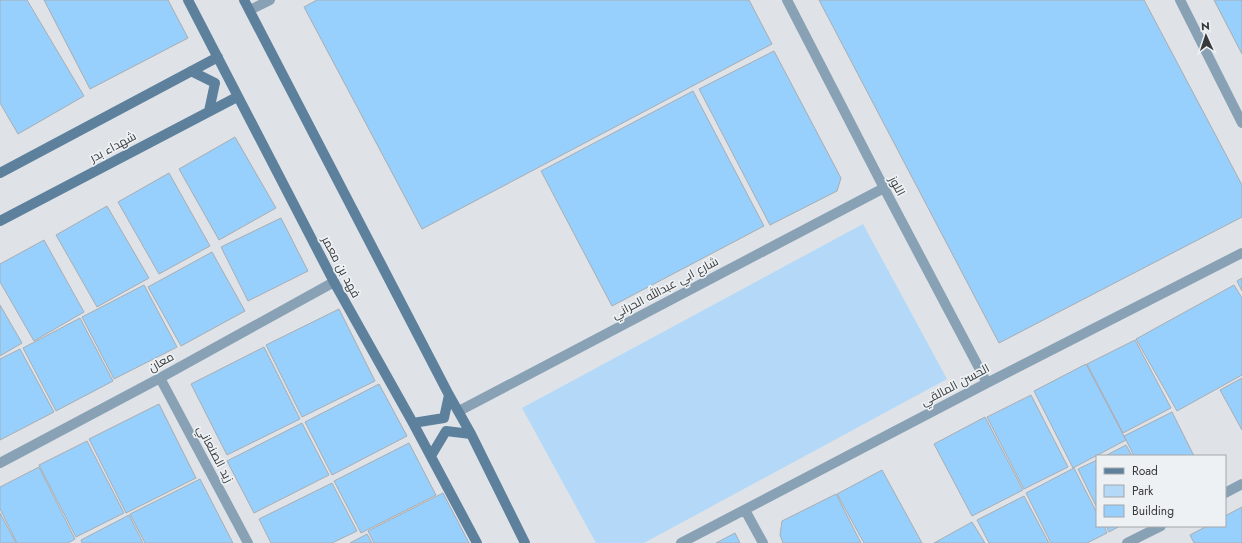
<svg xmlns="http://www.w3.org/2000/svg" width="1242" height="543" font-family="Jost,Cairo,sans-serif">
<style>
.green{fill:#b4d8f7}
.building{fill:#97cffd;stroke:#a9adb1}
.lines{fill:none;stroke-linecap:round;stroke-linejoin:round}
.street{stroke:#89a1b5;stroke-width:10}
.secondary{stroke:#5d809d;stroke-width:10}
.labels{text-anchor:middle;stroke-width:3.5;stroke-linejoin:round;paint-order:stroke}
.street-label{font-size:12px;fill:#38393b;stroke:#edf1f4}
</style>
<rect width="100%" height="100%" fill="#dfe3e7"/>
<path class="green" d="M863 224 947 379 644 543H596L522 408Z"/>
<path class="building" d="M0 0H27L84 96 18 134 0 103Z
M44 0H168L188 38 90 89Z
M317 0H749L772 44 422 229 304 7Z
M819 0H1144L1242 185V217L999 343Z
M1214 0H1242V54Z
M774 51 841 178 837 191 770 225 699 89Z
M693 91 764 226 612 306 541 171Z
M235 137 276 208 219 240 179 169Z
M169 173 210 246 159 274 118 202Z
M107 206 149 278 97 307 56 235Z
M281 218 308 271 248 301 221 247Z
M44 240 84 312 34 341 0 282V264Z
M212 252 245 311 181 346 148 287Z
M1242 278V291L1237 281Z
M144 285 177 347 114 379 82 317Z
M1234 285 1242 298V375L1177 411 1136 339Z
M0 305 22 343 0 356Z
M339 309 375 381 302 417 266 345Z
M80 318 113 381 56 411 23 348Z
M1135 340 1171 408 1123 433 1087 364Z
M264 347 300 419 227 455 191 384Z
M20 349 54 412 0 440V359Z
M1086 364 1126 440 1073 468 1034 391Z
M1242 378V430L1220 390Z
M379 384 407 436 332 475 305 422Z
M1031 395 1068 467 1024 489 987 417Z
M159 404 196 478 126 513 89 439Z
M1172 412 1194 456H1134L1124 436Z
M985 417 1023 490 972 516 934 444Z
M302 423 329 475 254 513 227 461Z
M87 441 124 513 76 537 39 465Z
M409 443 436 495 361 533 334 481Z
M1126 445 1132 456H1105Z
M1097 460V508L1078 469Z
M39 467 75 539 68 543H17L0 509V487Z
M1074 468 1097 513V526H1104L1107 533 1087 543H1051L1026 493Z
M882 470 922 543H864L837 494Z
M200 479 233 543H145L130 514Z
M332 483 357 531 332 543H271L259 519Z
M443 493 469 543H374L368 531Z
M836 494 861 543H783L780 535 782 521Z
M1024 496 1049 543H989L977 520Z
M1242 507V543H1194L1190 535 1207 526H1225V516Z
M0 513 16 543H0Z
M129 515 143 543H82L81 540Z
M972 522 985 543H934Z
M1106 526H1120L1109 532Z
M735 533 740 543H716Z
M367 534 372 543H350Z"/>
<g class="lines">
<path class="street" d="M787 0 884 188 987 383
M1180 0 1242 123
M250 10 270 0
M160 378 248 543
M459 411 884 188
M0 463 160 378 334 282
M1225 493 1242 484
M745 510 763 543
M681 543 987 383 1242 253
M1127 543 1161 526"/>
<path class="secondary" d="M188 0 334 282 413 423 477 543
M244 0 449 395 471 434 525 543
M191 71 215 83 209 111
M0 173 218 57
M0 221 237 97
M413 423 444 418 449 395
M431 456 446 431 471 434"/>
</g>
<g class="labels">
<g class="street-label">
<text transform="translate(113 147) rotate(-28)" y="4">شهداء بدر</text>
<text transform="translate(897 186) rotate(62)" y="4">اللوز</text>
<text transform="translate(341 267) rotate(62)" y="4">فهد بن معمر</text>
<text transform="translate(665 288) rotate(-28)" y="4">شارع ابي عبدالله الحراني</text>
<text transform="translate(161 362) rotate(-29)" y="4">معان</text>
<text transform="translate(955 385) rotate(-28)" y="4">الحسن المالقي</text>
<text transform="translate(215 454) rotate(62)" y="4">زيد الصنعاني</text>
</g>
</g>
<rect x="1096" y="455" width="130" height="72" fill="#edf1f4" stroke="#a5a7aa"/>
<rect x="1104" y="468" width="20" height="6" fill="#5d809d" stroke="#a5a7aa"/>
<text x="1132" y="475" font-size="12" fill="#38393b">Road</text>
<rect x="1104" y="485" width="20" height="12" fill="#b4d8f7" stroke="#a5a7aa"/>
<text x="1132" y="495" font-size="12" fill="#38393b">Park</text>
<rect x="1104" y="505" width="20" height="12" fill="#97cffd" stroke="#a5a7aa"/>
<text x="1132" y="515" font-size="12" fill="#38393b">Building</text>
<g transform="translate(1206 36) rotate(357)" stroke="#edf1f4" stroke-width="3" paint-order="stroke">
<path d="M0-3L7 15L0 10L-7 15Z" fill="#38393b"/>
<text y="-6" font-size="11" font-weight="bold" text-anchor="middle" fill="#38393b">N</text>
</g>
</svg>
